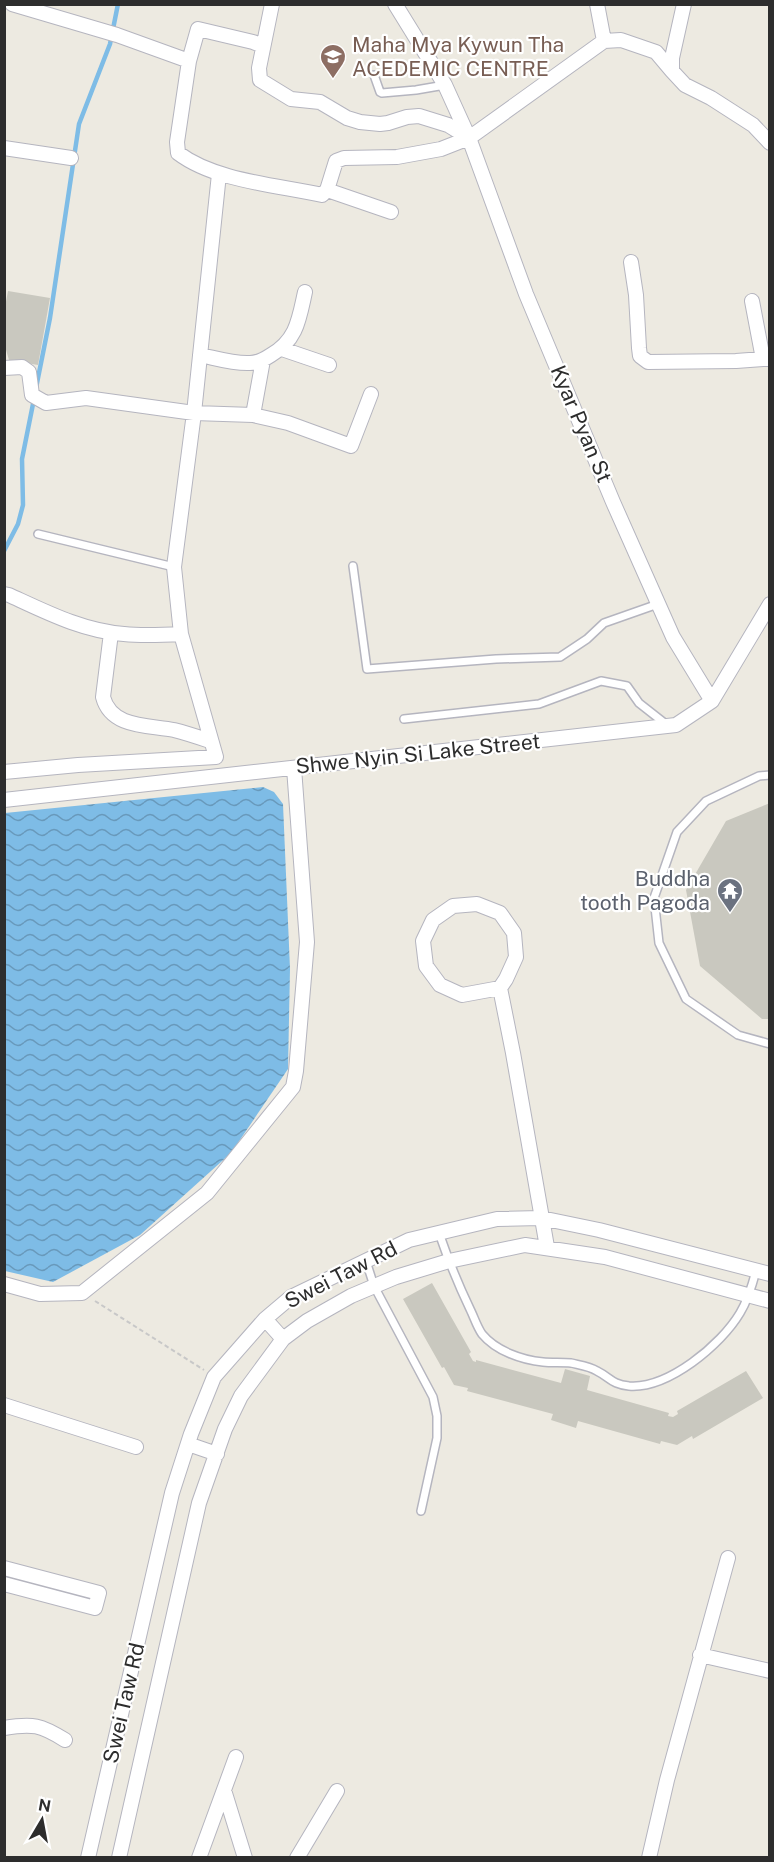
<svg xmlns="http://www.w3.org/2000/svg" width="774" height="1862" font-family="'Public Sans',sans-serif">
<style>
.water{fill:url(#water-waves)}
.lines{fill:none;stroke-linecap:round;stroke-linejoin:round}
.stream{stroke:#7ebce6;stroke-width:4.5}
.building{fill:#c9c8bf}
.service-casing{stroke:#b5b5bf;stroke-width:10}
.minor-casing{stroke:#b5b5bf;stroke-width:16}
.path{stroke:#c8c8c8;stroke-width:2;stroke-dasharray:4.5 3;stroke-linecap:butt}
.service{stroke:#fff;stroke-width:7}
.minor{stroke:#fff;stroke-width:14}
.labels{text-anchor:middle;stroke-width:4.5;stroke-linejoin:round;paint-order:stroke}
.education-label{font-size:21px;fill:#785e54;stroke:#fff;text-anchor:start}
.street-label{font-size:21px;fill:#2d2d2d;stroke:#fff}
.worship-label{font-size:21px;fill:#5b616d;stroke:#fff;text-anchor:end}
</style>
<defs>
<pattern id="water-waves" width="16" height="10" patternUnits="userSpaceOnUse" patternTransform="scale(1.5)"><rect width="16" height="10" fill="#7ebce6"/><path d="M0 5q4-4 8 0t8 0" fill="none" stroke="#6899bb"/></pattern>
</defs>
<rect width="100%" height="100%" fill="#edeae1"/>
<path class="water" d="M263 787 274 792 283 804 290 969 288 1069 231 1153 140 1235 53 1282 5 1271V813Z"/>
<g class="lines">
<path class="stream" d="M36 388 50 318 79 124 110 44 118 4
M4 551 18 524 23 505 22 459 34 399"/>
</g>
<path class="building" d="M8 291 50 298 38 365 9 360 4 343V312Z
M770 803V1019H762L700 966 686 890 726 821Z
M432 1283 471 1352 469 1354 473 1361 476 1362V1360L561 1383 565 1369 590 1376 587 1390 669 1413 668 1416 673 1417 678 1414 677 1411 746 1371 763 1398 693 1439 692 1436 677 1445 661 1441 660 1444 578 1421 576 1428 551 1420 553 1414 467 1391 468 1388 454 1385 444 1367 442 1368 403 1299Z"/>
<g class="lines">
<defs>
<path id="service" d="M374 75 380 92 382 93 416 90 445 85
M38 534 174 567
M353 566 367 669 496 659 560 657 587 639 604 623 658 604
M404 719 539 704 601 681 627 686 639 703 667 725
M770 775 759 776 706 801 677 832 654 898 659 943 686 999 738 1035 770 1044
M439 1233C448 1259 458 1284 470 1309 474 1317 477 1327 482 1334 496 1351 522 1360 543 1362 552 1363 562 1362 571 1363 579 1365 589 1366 597 1371 611 1378 611 1384 629 1386 668 1389 721 1345 740 1313 748 1300 752 1286 756 1271
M366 1261 374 1286 433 1397 437 1416V1438L421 1511"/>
<path id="minor" d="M12 4 117 35 189 61 177 142 178 153C215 181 277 185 322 195L327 190 336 161 344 158 397 157 441 149 469 138 604 41 621 40 656 52 672 71
M272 4 259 68 260 80 291 99 320 102 347 118 360 122 380 124 388 123 407 117 419 116 448 125 469 138
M395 4 445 85 469 138 526 294 613 502 673 637 712 701
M597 4 604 41
M684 4 672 58V71L685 85 711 98 753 125 770 143
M189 61 198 29 253 42 263 46
M4 148 71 158
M327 190 391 212
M631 262 636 295 639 348 640 356 648 362 736 361 763 359
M752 301 763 359H770
M282 349 329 365
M200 355C215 358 234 364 250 363 258 363 265 359 271 355 297 340 299 319 305 292
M4 368 22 367 29 372 32 395 46 403 86 398 194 413 253 415 288 423 351 446 371 394
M253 415 263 360
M4 594 9 595C46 612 83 631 124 634 143 636 162 635 181 634
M111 633 103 697C111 728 148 725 174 730 186 733 198 737 210 741
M4 772 78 765 216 757 181 634 174 567 194 413 219 174
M4 800 676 725 712 701 770 604
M477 904 500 913 514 933 516 957 506 979 500 988 462 995 440 985 426 966 423 941 433 920 453 906Z
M500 988 513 1053 547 1247
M4 1284 40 1294 82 1293 207 1193 293 1087 296 1071 307 942 294 768
M265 1319 283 1339
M4 1405 136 1447
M188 1444 217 1454
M4 1568 99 1593 95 1608 4 1584
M700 1655 770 1671
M4 1728C33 1723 41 1725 65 1740
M224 1790 245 1858
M88 1858 172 1493 191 1434 214 1377 265 1319 291 1297 409 1240 497 1219 541 1218 599 1230 770 1274
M119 1858 199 1503 225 1429 241 1396 283 1339 307 1321 351 1296 396 1277 449 1261 525 1245 605 1257 770 1301
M199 1858 236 1757
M297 1858 337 1791
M649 1858 667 1780 728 1558"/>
</defs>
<use href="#service" class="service-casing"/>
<use href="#minor" class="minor-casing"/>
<path class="path" d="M95 1301 204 1370"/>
<use href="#service" class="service"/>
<use href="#minor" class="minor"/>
</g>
<defs>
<symbol id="school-pin" viewBox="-11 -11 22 30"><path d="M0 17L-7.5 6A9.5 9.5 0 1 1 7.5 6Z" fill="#8d6e63" stroke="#fff"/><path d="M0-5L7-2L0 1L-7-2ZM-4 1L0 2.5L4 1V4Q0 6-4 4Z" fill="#fff"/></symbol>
<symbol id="temple-pin" viewBox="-11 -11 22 30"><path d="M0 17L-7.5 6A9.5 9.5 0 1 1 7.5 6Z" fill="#6b7280" stroke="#fff"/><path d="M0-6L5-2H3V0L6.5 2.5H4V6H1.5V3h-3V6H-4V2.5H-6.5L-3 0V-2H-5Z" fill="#fff"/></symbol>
</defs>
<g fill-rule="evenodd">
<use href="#school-pin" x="318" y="42" width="30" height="40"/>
<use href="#temple-pin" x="715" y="876" width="30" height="40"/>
</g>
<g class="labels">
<g class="education-label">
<text x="352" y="52">Maha Mya Kywun Tha<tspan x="352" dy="24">ACEDEMIC CENTRE</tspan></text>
</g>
<g class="street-label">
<text transform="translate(581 424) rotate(67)" y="7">Kyar Pyan St</text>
<text transform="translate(418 754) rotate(-6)" y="7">Shwe Nyin Si Lake Street</text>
<text transform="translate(341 1275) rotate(-27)" y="7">Swei Taw Rd</text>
<text transform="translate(124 1703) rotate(-77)" y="7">Swei Taw Rd</text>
</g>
<g class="worship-label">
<text x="710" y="886">Buddha<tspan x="710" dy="24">tooth Pagoda</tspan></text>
</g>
</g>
<rect width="774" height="1862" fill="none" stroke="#2d2d2d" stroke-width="12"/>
<g transform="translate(42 1820) rotate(10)" stroke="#ffffff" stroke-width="4.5" paint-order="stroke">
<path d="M0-4.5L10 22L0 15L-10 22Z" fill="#2d2d2d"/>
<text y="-9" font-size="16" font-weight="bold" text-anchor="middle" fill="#2d2d2d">N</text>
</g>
</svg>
